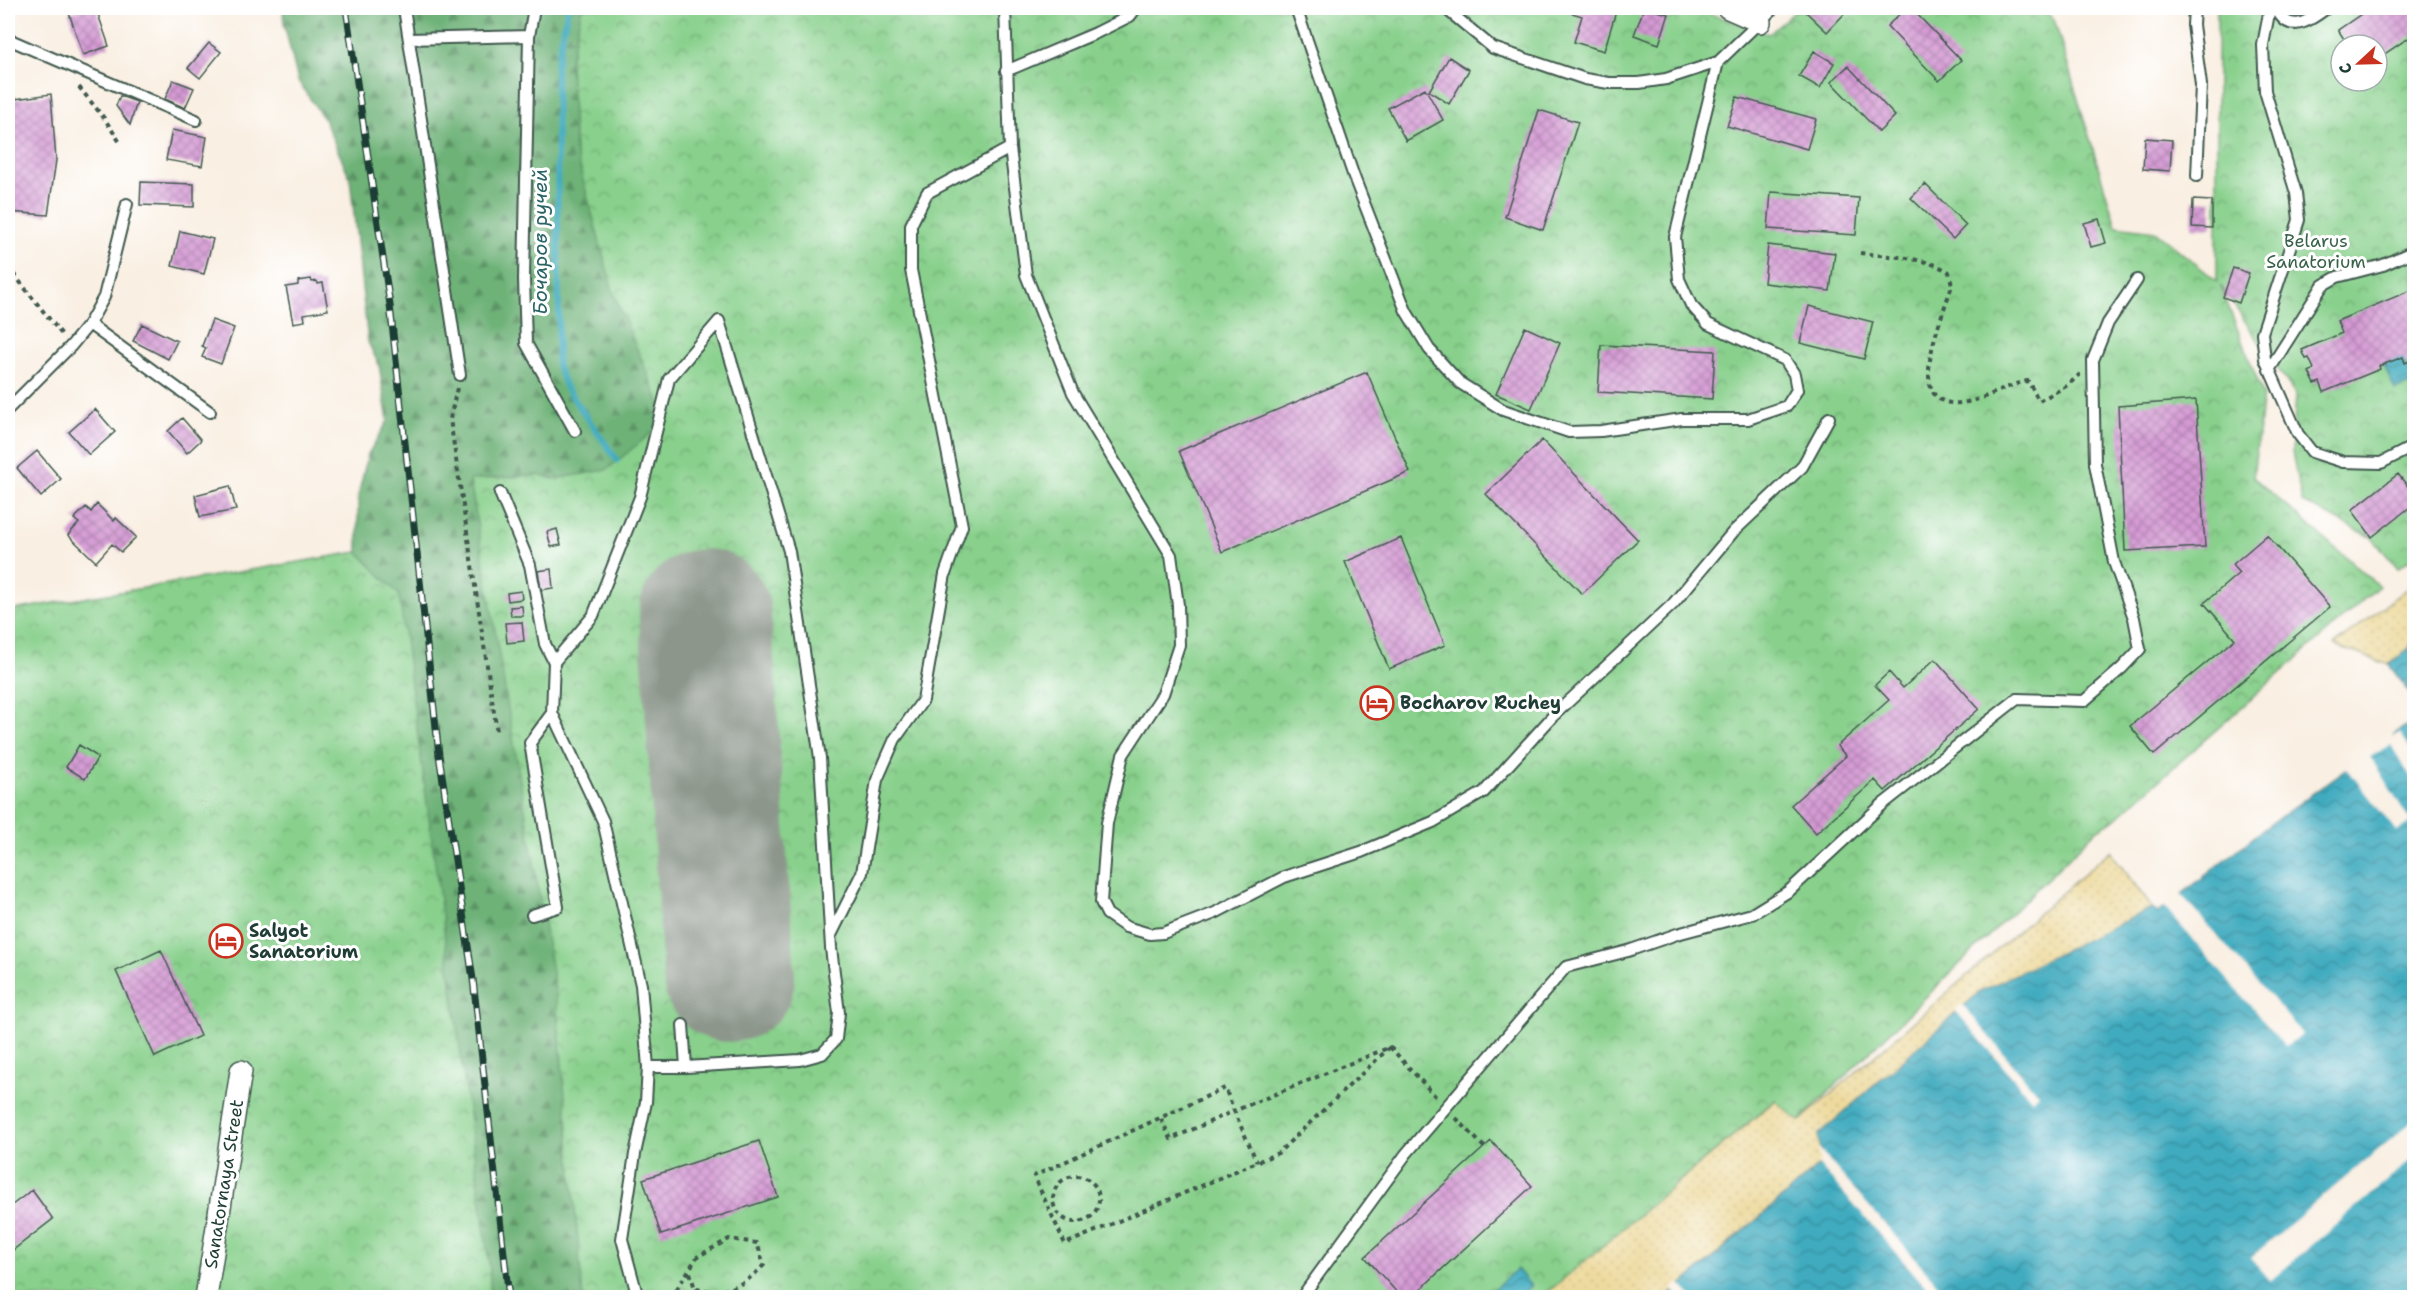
<svg xmlns="http://www.w3.org/2000/svg" width="2422" height="1305" font-family="'Shantell Sans',sans-serif">
<style>
.forest{fill:url(#forest-firs);stroke:#467856;stroke-width:1.5}
.sand{fill:url(#sand-dots);stroke:#868c69;stroke-width:1.5}
.park{fill:url(#park-crowns);stroke:#548660;stroke-width:1.5;fill-rule:evenodd}
.water{fill:url(#water-waves);stroke:#2f747a;stroke-width:1.5}
.pier{fill:#f9efe2}
.lines{fill:none;stroke-linecap:round;stroke-linejoin:round}
.stream{stroke:#3fabbf;stroke-width:6}
.runway{stroke:#8c968b;stroke-width:132}
.building{fill:url(#building-cross-hatch)}
.lane-casing{stroke:#40584e;stroke-width:14}
.street-casing{stroke:#40584e;stroke-width:24}
.path{stroke:#40584e;stroke-width:4;stroke-dasharray:4.5 4.5;stroke-linecap:butt}
.lane{stroke:#fff;stroke-width:10}
.street{stroke:#fff;stroke-width:21}
.rail-casing{stroke:#1f3d34;stroke-width:7}
.rail{stroke:#fff;stroke-width:4.5;stroke-dasharray:14;stroke-linecap:butt}
.labels{text-anchor:middle;stroke-width:6;stroke-linejoin:round;paint-order:stroke}
.park-label{font-size:18px;fill:#39624a;stroke:#fff}
.poi-label{font-size:18px;font-weight:bold;fill:#1f3d34;stroke:#fff;text-anchor:start}
.street-label{font-size:18px;fill:#1f3d34;stroke:#fff}
.water-label{font-size:20px;font-style:italic;fill:#2a6465;stroke:#fff}
</style>
<defs>
<pattern id="forest-firs" width="22" height="20" patternUnits="userSpaceOnUse" patternTransform="scale(1.5)"><rect width="22" height="20" fill="#6eb278"/><path d="M5 1l3.5 6h-7zM16 11l3.5 6h-7z" fill="#5a9263"/></pattern>
<pattern id="sand-dots" width="8" height="8" patternUnits="userSpaceOnUse" patternTransform="scale(1.5)"><rect width="8" height="8" fill="#eeda9e"/><path d="M2 2h.1M6 6h.1" fill="none" stroke="#ccbc89" stroke-width="1.8" stroke-linecap="round"/></pattern>
<pattern id="park-crowns" width="20" height="18" patternUnits="userSpaceOnUse" patternTransform="scale(1.5)"><rect width="20" height="18" fill="#88d08c"/><path d="M2 6a3 3 0 1 1 6 0M12 15a3 3 0 1 1 6 0" fill="none" stroke="#6faa73"/></pattern>
<pattern id="water-waves" width="16" height="10" patternUnits="userSpaceOnUse" patternTransform="scale(1.5)"><rect width="16" height="10" fill="#3fabbf"/><path d="M0 5q4-4 8 0t8 0" fill="none" stroke="#348c9c"/></pattern>
<pattern id="building-cross-hatch" width="8" height="8" patternUnits="userSpaceOnUse" patternTransform="scale(1.5)"><rect width="8" height="8" fill="#d59ad4"/><path d="M0 0l8 8M0 8l8-8" fill="none" stroke="#ac7fad"/></pattern>
</defs>
<rect width="100%" height="100%" fill="#fff"/>
<filter id="ink" filterUnits="userSpaceOnUse"><feTurbulence type="fractalNoise" baseFrequency=".0167" numOctaves="2"/><feDisplacementMap in="SourceGraphic" scale="12" xChannelSelector="R" yChannelSelector="G"/><feConvolveMatrix kernelMatrix="1 2 1 2 8 2 1 2 1" color-interpolation-filters="sRGB"/></filter>
<filter id="wash" filterUnits="userSpaceOnUse"><feTurbulence type="fractalNoise" baseFrequency=".008" numOctaves="4" result="noise"/><feDisplacementMap in="SourceGraphic" scale="24" xChannelSelector="R" yChannelSelector="G"/><feGaussianBlur stdDeviation="1.35" result="paint"/><feColorMatrix in="noise" values="0 0 0 0 0 0 0 0 0 0 0 0 0 0 0 0 0 1.4 0 .05"/><feComposite in="paint" operator="in"/></filter>
<g filter="url(#wash)">
<rect width="100%" height="100%" fill="#f9efe2"/>
<path class="forest" d="M283 8H932L644 1297H490V1272L8 611 358 552V496L368 454 388 421 379 365 368 342 350 178 324 119 298 81 284 24Z"/>
<path class="sand" d="M2414 583V644L2389 665 2334 645Z
M2110 851 2152 908 1981 992 1823 1162 1667 1297 1539 1298 1776 1100 1800 1121Z"/>
<path class="park" d="M582 8H1693L1769 34 1799 8H2040L2054 19 2116 226 2155 231 2217 281V8H2414V556L2398 568 2371 537 2302 502 2292 452 2296 395 2220 285 2263 394 2253 477 2379 586 2114 820 2098 829 1799 1121 1775 1100 1542 1297H583L556 996 470 480 538 475 554 479 606 470 667 420 613 292 575 150 570 61ZM2341 45H2377V81H2341Z
M358 552 399 595 490 1271V1297L8 1298V611Z"/>
<path class="water" d="M2393 334 2410 374 2414 372V382L2395 390 2374 342Z
M2414 644V698L2389 665Z
M2414 720V1297L1667 1298 1823 1162 1818 1135 1981 991 2152 908 2158 913 2265 828Z
M1517 1269 1531 1286 1517 1297H1484Z"/>
<path class="pier" d="M2391 733 2393 736 2400 733 2414 756V783L2391 745 2370 757 2411 822 2396 831 2345 766Z
M2179 892 2302 1033 2286 1047 2163 905Z
M1962 1004 2038 1094 2032 1100 1955 1010Z
M2414 1120V1158L2270 1281 2250 1258Z
M1817 1147 1949 1297H1935L1817 1163 1820 1161Z
M1679 1283 1692 1297H1679L1672 1289Z"/>
<g class="lines">
<path class="stream" d="M568 8 556 66 559 313 557 365 566 388 617 460"/>
<path class="runway" d="M705 615 729 976"/>
</g>
<g id="blocks">
<path class="building" d="M86 8H96L109 46 83 55 69 13Z
M1556 8H1617L1604 51 1574 42 1582 16Z
M1644 8 1669 14 1659 44 1634 35Z
M1809 8H1850L1827 32 1805 11Z
M1906 8H1911L1961 60 1939 81 1887 26Z
M2370 8H2414V34L2377 59V45H2348L2338 30Z
M209 43 221 52 200 78 188 68Z
M1814 51 1834 63 1820 88 1799 76Z
M1449 57 1469 70 1449 104 1429 91Z
M1848 66 1895 116 1879 132 1831 82Z
M173 80 194 88 185 108 165 99Z
M1425 88 1443 120 1406 141 1388 108Z
M51 94 56 160 48 215 8 212V100Z
M120 96 137 102 130 125 116 106Z
M1737 97 1816 119 1807 149 1727 126Z
M1539 110 1578 122 1543 230 1505 217Z
M172 130 207 137 202 166 166 160Z
M2145 138 2172 140 2170 171 2143 169Z
M141 182 194 184V207L140 205Z
M1925 184 1966 225 1953 239 1911 198Z
M1771 192 1859 198 1856 235 1768 229Z
M2193 200 2212 201V228L2192 227Z
M2099 219 2106 243 2091 247 2084 223Z
M180 231 213 239 204 274 172 266Z
M1768 245 1835 253 1830 291 1764 283Z
M2233 268 2249 273 2239 303 2223 297Z
M311 279 312 282 317 281 318 284 323 283 328 310 304 314 305 321 293 323 286 287 298 285V281Z
M2414 289V359L2405 363 2403 357 2379 366 2380 369 2324 392 2320 382 2315 384 2309 372 2314 369 2309 358 2306 359 2302 350 2342 333 2337 321Z
M1809 306 1873 322 1864 359 1800 343Z
M212 320 234 328 221 364 202 357 206 348 202 346Z
M142 324 177 341 168 359 133 341Z
M1525 327 1560 343 1531 409 1496 394Z
M1601 345 1715 351 1712 399 1598 392Z
M1367 372 1410 472 1222 552 1179 451Z
M2196 400 2205 547 2125 551 2118 406Z
M95 409 115 432 89 455 69 432Z
M182 418 201 440 187 453 168 431Z
M1542 440 1638 540 1582 594 1486 494Z
M37 451 61 479 41 497 17 468Z
M2398 474 2414 494V504L2372 537 2352 510Z
M230 486 236 510 200 517 195 495Z
M97 504 114 521 116 518 136 537 121 552 112 544 96 562 68 535 79 523 74 519 86 507 91 512Z
M557 529 561 545 551 547 547 532Z
M2267 535 2330 607 2154 755 2130 726 2235 639 2204 603 2239 573 2232 565Z
M1401 538 1445 645 1389 669 1345 562Z
M551 569 553 588 541 590 538 571Z
M521 591 522 599 508 601 507 593Z
M522 606 523 616H511L510 607Z
M522 622 524 641 507 643 505 623Z
M1935 659 1979 709 1885 791 1875 780 1816 833 1791 805 1846 756 1837 746 1889 700 1875 685 1889 672 1903 688Z
M79 745 98 757 85 779 66 767Z
M161 950 200 1036 155 1057 116 971Z
M759 1141 778 1197 661 1235 643 1179Z
M1491 1141 1532 1186 1411 1298H1402L1365 1257Z
M32 1190 53 1219 8 1254V1208Z"/>
</g>
</g>
<g filter="url(#ink)">
<use href="#blocks" fill-opacity="0" stroke="#40584e" stroke-width="1.5"/>
<g class="lines">
<defs>
<path id="lane" d="M404 8 460 375
M534 8 529 36 524 279 526 343 575 431
M1005 8 1010 148 1026 275 1073 393 1171 555 1178 605 1179 645 1163 694 1123 755 1107 823 1101 902 1107 914 1126 927 1150 934 1163 933 1215 913 1284 877 1361 852 1433 822 1484 792 1553 716 1673 604 1733 532 1802 467 1829 418
M1296 8 1354 177 1406 311 1429 349 1460 383 1503 410 1569 432 1601 431 1682 419H1748L1787 406 1797 390 1794 374 1785 360 1708 324 1691 305 1679 279 1675 237 1718 62 1774 8
M1445 8 1493 48 1585 79 1609 83H1639L1666 79 1718 62
M2194 8 2193 25 2201 85 2197 176
M2270 8 2263 45 2265 91 2296 193 2299 220 2262 333 2265 359 2298 434 2312 452 2343 462 2381 463 2414 446
M2276 8C2289 36 2309 21 2327 8
M8 39 196 120
M409 39 529 36
M1006 71 1096 33 1130 16 1136 8
M89 324 104 297 127 204
M2269 370 2323 285 2337 277 2383 265 2414 251
M8 409 71 346 89 324 210 412
M500 493 530 565 545 644 554 662
M532 915 558 907 530 743 552 713
M832 933 862 873 877 780 895 739 923 700 945 574 962 526 911 270V225L927 193 1010 148
M683 1025 686 1067
M648 1067 641 985 603 821 552 713 554 662 593 616 640 497 669 379 719 321
M638 1298 622 1239 635 1154 646 1102 648 1067H686L800 1060 822 1054 836 1039 839 1013 831 948 820 758 789 551 719 321
M1301 1298 1406 1154 1566 967 1628 951 1677 934 1752 914 1789 891 1883 804 2017 699 2084 701 2122 668 2140 649 2134 618 2114 562 2095 464 2093 360 2108 323 2137 280"/>
<path id="street" d="M1728 8 1760 22
M206 1298 241 1071"/>
</defs>
<use href="#lane" class="lane-casing"/>
<use href="#street" class="street-casing"/>
<path class="path" d="M79 87 104 118 121 144
M1860 253C1889 257 1924 256 1949 272L1952 285C1942 319 1898 415 1967 402 1988 398 2007 385 2028 381L2039 401 2068 385 2080 374
M8 267 63 336
M457 388 450 419 497 732
M1390 1047 1278 1153 1065 1244 1034 1176 1225 1088 1234 1111Z
M1390 1047 1436 1097
M1456 1118 1484 1147
M1161 1119 1171 1139 1234 1111 1257 1162
M1053 1199a23 23 0 1 1 46 0a23 23 0 1 1-46 0Z
M695 1289 699 1298
M674 1298 675 1292 697 1257 729 1239 757 1243 764 1265C741 1288 728 1293 695 1289L689 1269"/>
<use href="#lane" class="lane"/>
<use href="#street" class="street"/>
<defs>
<path id="rail" d="M346 8 390 305 439 755 473 979 509 1298"/>
</defs>
<use href="#rail" class="rail-casing"/>
<use href="#rail" class="rail"/>
</g>
</g>
<defs>
<symbol id="hotel-ring" viewBox="-11 -11 22 22"><circle r="9.5" fill="#fff" stroke="#c8321e" stroke-width="1.5"/><path d="M-6-4.5h1.5V1H6V5H4.5V3h-9V5H-6ZM-4 0a1.8 1.8 0 1 1 3.6 0ZM.5 0V-2.5h3Q6-2.5 6 0Z" fill="#c8321e"/></symbol>
</defs>
<g fill-rule="evenodd">
<use href="#hotel-ring" x="1358" y="684" width="38" height="38"/>
<use href="#hotel-ring" x="207" y="922" width="38" height="38"/>
</g>
<g class="labels">
<g class="park-label">
<text x="2316" y="247">Belarus<tspan x="2316" dy="21">Sanatorium</tspan></text>
</g>
<g class="poi-label">
<text x="1400" y="709">Bocharov Ruchey</text>
<text x="249" y="937">Salyot<tspan x="249" dy="21">Sanatorium</tspan></text>
</g>
<g class="street-label">
<text transform="translate(224 1184) rotate(-81)" y="6">Sanatornaya Street</text>
</g>
<g class="water-label">
<text transform="translate(540 242) rotate(-90)" y="7">Бочаров ручей</text>
</g>
</g>
<rect width="2422" height="1305" fill="none" stroke="#fff" stroke-width="30"/>
<g transform="translate(2359 63) rotate(248)"><circle r="28" fill="#ffffff" stroke="#a5b1ae" stroke-width="1.5"/>
<path d="M0-4.5L10 22L0 15L-10 22Z" fill="#c8321e"/>
<text y="-9" font-size="16" font-weight="bold" text-anchor="middle" fill="#1f3d34">С</text>
</g>
</svg>
